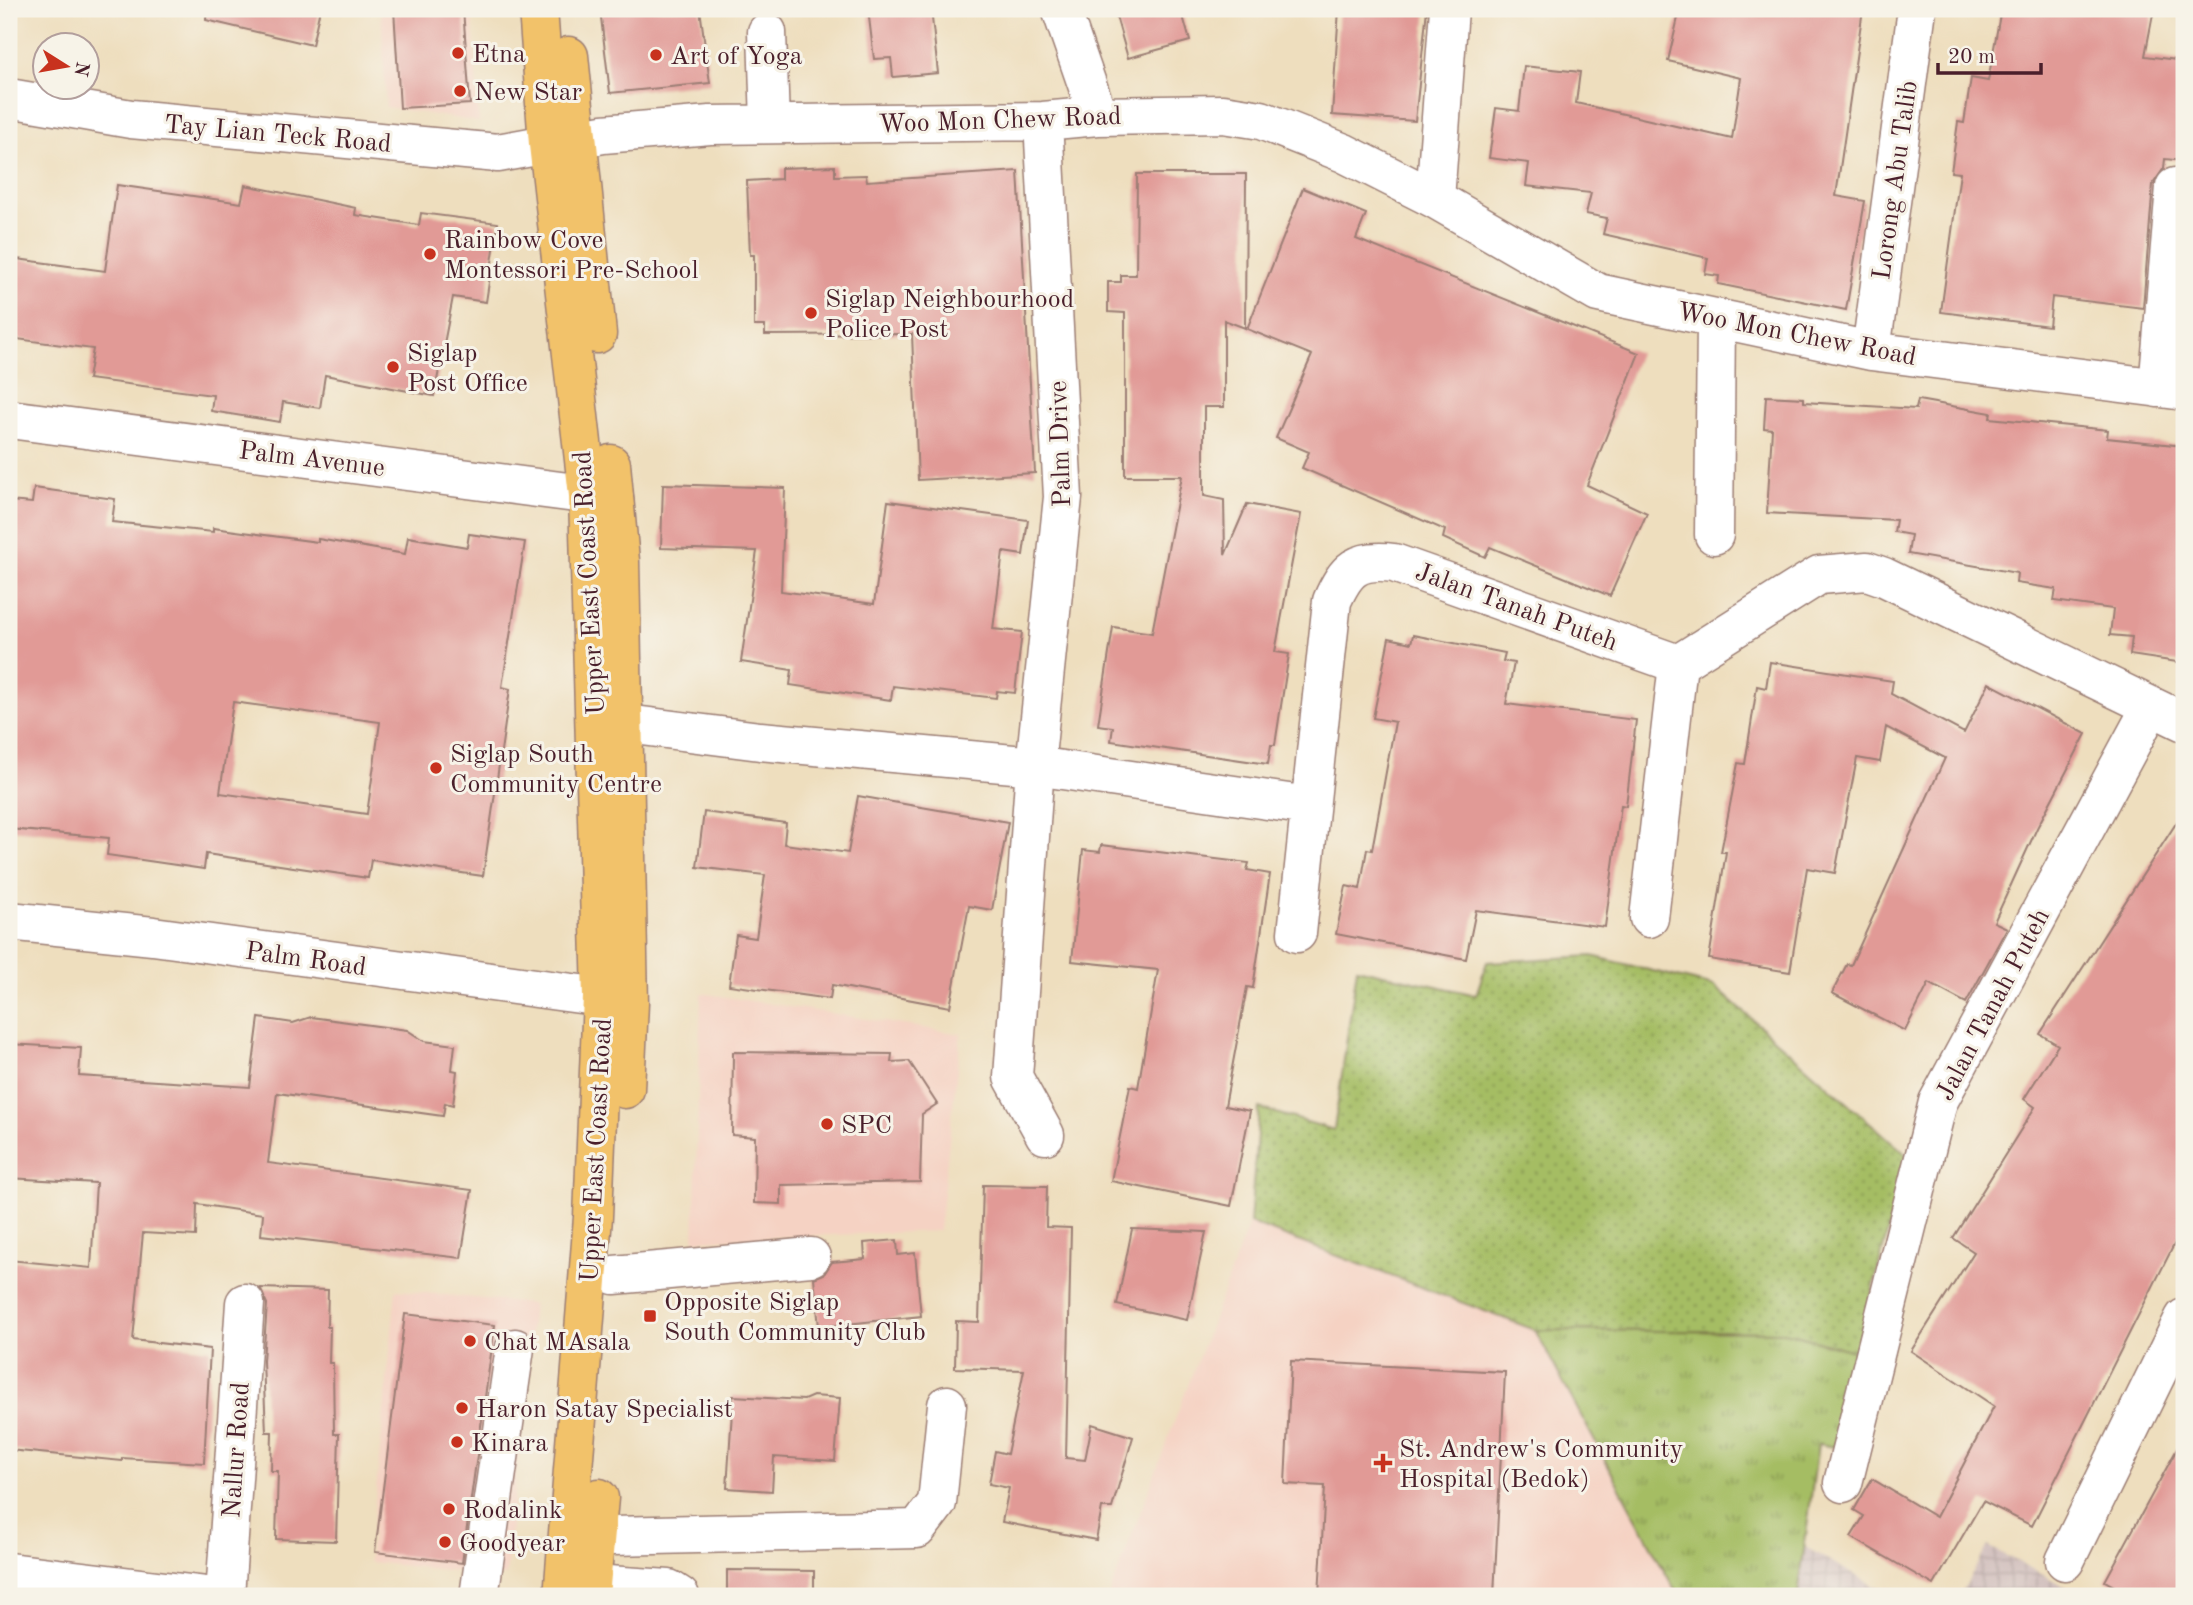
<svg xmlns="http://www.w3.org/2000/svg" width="2193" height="1605" font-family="'Old Standard TT',serif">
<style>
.built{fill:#f5d2c3}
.industrial{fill:url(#industrial-grid)}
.grass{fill:url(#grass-dots);stroke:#786e47;stroke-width:2}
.park{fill:url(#park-tufts);stroke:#786e47;stroke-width:2}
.building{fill:#e19a96;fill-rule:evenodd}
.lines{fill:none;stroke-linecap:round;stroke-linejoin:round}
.minor-casing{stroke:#9c7e74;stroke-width:41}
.major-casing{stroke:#9c7e74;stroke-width:41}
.minor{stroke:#fff;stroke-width:38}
.major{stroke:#f2c26a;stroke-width:38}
.poi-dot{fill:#c8321e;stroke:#f7f3e8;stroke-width:2.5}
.labels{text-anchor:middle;stroke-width:6;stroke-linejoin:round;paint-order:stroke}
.poi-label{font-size:26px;fill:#4a1f2b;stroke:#f7f3e8;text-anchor:start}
.street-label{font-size:26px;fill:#4a1f2b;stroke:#f7f3e8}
</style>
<defs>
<pattern id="industrial-grid" width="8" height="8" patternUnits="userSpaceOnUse" patternTransform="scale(1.75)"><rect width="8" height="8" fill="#d1bfbd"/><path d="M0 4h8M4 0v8" fill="none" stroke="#b5a4a3"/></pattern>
<pattern id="grass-dots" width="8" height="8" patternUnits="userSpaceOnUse" patternTransform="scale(1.75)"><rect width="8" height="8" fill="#a5bd63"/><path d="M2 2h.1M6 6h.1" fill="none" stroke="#889952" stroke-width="1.8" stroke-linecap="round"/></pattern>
<pattern id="park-tufts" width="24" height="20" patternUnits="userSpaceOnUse" patternTransform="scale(1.75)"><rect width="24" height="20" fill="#a5bd63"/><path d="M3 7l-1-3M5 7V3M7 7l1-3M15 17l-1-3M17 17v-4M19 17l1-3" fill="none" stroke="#889952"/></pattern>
</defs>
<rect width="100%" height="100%" fill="#f7f3e8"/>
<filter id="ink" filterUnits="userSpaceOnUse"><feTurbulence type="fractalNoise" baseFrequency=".0143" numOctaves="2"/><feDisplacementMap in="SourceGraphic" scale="14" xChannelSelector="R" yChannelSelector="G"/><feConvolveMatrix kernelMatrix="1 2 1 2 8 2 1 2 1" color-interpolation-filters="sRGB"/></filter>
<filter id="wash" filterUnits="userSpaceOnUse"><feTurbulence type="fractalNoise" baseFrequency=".00686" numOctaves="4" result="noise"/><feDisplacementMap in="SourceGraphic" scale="28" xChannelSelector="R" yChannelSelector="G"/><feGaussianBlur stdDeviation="1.57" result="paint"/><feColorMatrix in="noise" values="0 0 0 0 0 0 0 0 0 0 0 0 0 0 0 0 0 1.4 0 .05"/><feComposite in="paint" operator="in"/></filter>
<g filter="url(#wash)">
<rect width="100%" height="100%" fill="#eedebe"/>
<path class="built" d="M381 9H472L479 122 386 107Z
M701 993 961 1034 939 1231 694 1240Z
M1249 1223 1535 1330 1678 1596H1109Z
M396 1290 533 1304 506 1576 369 1562Z"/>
<path class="industrial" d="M1988 1546 2083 1596H1959Z
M1805 1547 1892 1596H1798Z"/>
<path class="grass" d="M1592 956 1714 986 1907 1155 1857 1352 1784 1332 1535 1330 1250 1223 1259 1108 1334 1130 1357 968 1476 995 1487 962Z"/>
<path class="park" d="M1535 1330 1784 1332 1857 1352 1834 1447 1818 1444 1798 1596H1678Z"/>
<g id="blocks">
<path class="building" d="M207 9H320L312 45 206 20Z
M394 9H463L470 104 400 108Z
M600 9H700L710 83 610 93Z
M868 9H931L938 73 893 77 891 58 874 59Z
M1114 9H1181L1190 41 1128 58Z
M1339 9H1427L1415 121 1332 115Z
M1680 9H1863L1836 196 1865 201 1846 310 1718 284 1719 276 1705 274 1708 258 1603 234 1607 218 1586 214 1591 193 1526 186 1529 163 1489 158 1496 108 1519 111 1524 66 1580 72 1576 103 1732 139 1741 78 1668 61Z
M2001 9H2154L2145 56 2184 61V161L2165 159 2164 168 2153 184 2143 308 2052 297 2049 326 1941 312 1960 173 1951 172 1958 122 1964 123 1971 78 1988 81Z
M835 166V176L866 175 867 181 1018 171 1035 473 918 480 912 334 765 335V326H754V255H750L747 181 781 179V168Z
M1137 174H1246L1245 328 1224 320V407H1204V496L1224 500 1225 555 1247 504 1301 514 1275 652 1289 654 1275 745H1271L1268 764 1111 741 1113 727 1098 725 1113 627 1152 633 1182 476H1125V313L1108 312V282H1121V275H1136Z
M117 185 241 203 245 185 356 208 355 215 419 225 421 213 498 223 486 302 453 297 434 396 325 375 320 408 283 402 280 422 211 411 213 395 88 379 93 349 9 338 12 314H9V258L105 271Z
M1303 188 1366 214 1356 239 1639 353 1587 485 1647 513 1610 596 1490 547 1485 557 1443 538 1445 530 1302 468 1309 452 1276 438 1312 355 1247 329Z
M1766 396 1804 398V402L1916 409 1918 400 1991 413 1990 418 2108 430 2107 438 2184 446V663L2130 655 2132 637 2110 635 2113 609 2054 601 2056 589 2016 583 2017 573 1908 554 1911 535 1894 532 1896 520 1767 513 1772 429 1764 428Z
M663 484 785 488 781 591 874 604 888 501 1028 520 1023 555 1003 552 993 629 1022 632 1015 693 997 691 996 698 893 686 891 700 790 685 792 670 741 662 757 551 661 548Z
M34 488 115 499 112 522 213 532V528L318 542V539L405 554 408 537 467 547 469 534 525 542 502 687 510 689 483 876 371 860 368 878 206 854 204 869 107 855 109 838 9 829V501L32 503ZM233 702 380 722 367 814 220 793Z
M1413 635 1505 653 1503 661 1514 663 1506 704 1636 720 1626 806 1621 805 1605 927 1476 910 1466 959 1336 934 1346 886 1360 889 1367 849 1372 850 1395 722 1373 718 1389 638 1411 643Z
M1770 662 1893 681 1891 694 1964 733 1989 683 2086 734 2037 828 1994 922 2007 928 1966 1003 1929 983 1905 1031 1832 993 1847 964 1851 965 1945 758 1886 727 1880 762 1857 758 1835 873 1807 868 1790 972 1709 959 1726 852H1721L1738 763 1745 764 1757 686 1766 688Z
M858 796 1008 822 992 910 969 906 950 1007 832 985 830 999 729 985 736 935 756 938 765 875 697 867 704 812 786 823 784 844 848 853Z
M2184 811V1225L2032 1526 1983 1501 1934 1585 1851 1537 1864 1516 1854 1510 1872 1479 1936 1517 1994 1406 1911 1351 1974 1252 1953 1238 2035 1107 2024 1099 2058 1045 2040 1034Z
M1101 845 1249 863 1247 870 1270 874 1253 988 1247 987 1225 1106 1250 1111 1231 1206 1111 1181 1130 1086 1138 1088 1158 970 1072 961 1083 850 1100 852Z
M311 1017 407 1030 424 1041 455 1045 452 1070 457 1071 453 1105 445 1103 443 1116 277 1093 268 1163 472 1190 461 1258 261 1235 263 1214 197 1204 196 1236 143 1233 133 1340 210 1349 204 1463 122 1458V1461L9 1450V1260L91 1268 96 1183 9 1178V1044L81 1048 79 1076 250 1087 259 1018 293 1023Z
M733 1052 892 1054 891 1062 909 1061 937 1104 922 1114 920 1182 781 1185V1204L754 1203 755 1137 732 1135Z
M983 1185 1047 1186 1046 1227 1071 1228 1066 1458 1085 1460 1092 1424 1133 1437 1112 1508H1102L1096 1540 1002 1522 1009 1488 989 1484 995 1451 1007 1454 1024 1370 955 1368 956 1321 979 1322Z
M1132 1229 1206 1232 1187 1320 1117 1305Z
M897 1240 898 1255 915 1253 921 1316 819 1327 814 1278 824 1274 832 1262 865 1259 864 1243Z
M260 1288 328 1290 327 1327H330L329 1363H333L334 1434H339L336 1541 276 1539 278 1471H271L272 1432H266L263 1361 267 1304Z
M405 1314 495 1325 462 1563 375 1552Z
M1291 1361 1505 1372 1494 1596H1319L1325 1486 1285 1484Z
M733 1396 804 1400 813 1396 840 1398 835 1461 774 1457 772 1491 727 1488Z
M2184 1436V1596H2132L2105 1581Z
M727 1570 814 1571V1596H727Z"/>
</g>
</g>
<g filter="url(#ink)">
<use href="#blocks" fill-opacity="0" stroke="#9c7e74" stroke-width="2"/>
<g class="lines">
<defs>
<path id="minor" d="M1061 9 1098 116
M767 32 770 124
M9 98 131 119 498 153 603 134 710 125 1043 121 1098 116 1223 114 1261 120 1344 153 1435 199 1598 293 1871 351 2184 391
M1043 121 1063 497 1035 766 1013 1077 1045 1135
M1435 199 1449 9
M1871 351 1917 9
M2158 388 2175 187
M9 419 614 498
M1714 535 1716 319
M595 720 760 741 1035 766 1309 806
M1649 918 1678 664 1819 575 1867 571 1884 577 2184 722
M9 921 153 936 602 997
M1297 933 1332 601C1346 569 1357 558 1394 563L1678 664
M614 1275 811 1257
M1843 1483 1938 1102 2151 707
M570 1537 917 1529 937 1503 947 1405
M2065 1561 2184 1318
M9 1572 207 1596
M592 1584 669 1589 680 1596
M225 1596 245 1303
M479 1596 515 1348"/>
<path id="major" d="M538 9 548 144 588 495 602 997 593 1217 563 1596
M569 56 597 334
M611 464 620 561 629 1003 625 1089
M590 1596 599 1498"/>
</defs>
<use href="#minor" class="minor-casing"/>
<use href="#major" class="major-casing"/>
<use href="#minor" class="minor"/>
<use href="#major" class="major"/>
</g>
</g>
<g class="poi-dot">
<circle cx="458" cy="53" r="7"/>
<circle cx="656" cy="55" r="7"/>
<circle cx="460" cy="91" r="7"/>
<circle cx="430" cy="254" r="7"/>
<circle cx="811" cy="313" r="7"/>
<circle cx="393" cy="367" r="7"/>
<circle cx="436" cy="768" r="7"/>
<circle cx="827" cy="1124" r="7"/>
<rect x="643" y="1309" width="14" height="14" rx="3.5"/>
<circle cx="470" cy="1341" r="7"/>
<circle cx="462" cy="1408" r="7"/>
<circle cx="457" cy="1442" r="7"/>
<path d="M1379.5 1452.5h7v7h7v7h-7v7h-7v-7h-7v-7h7z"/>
<circle cx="449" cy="1509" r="7"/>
<circle cx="445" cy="1542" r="7"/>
</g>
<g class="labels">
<g class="poi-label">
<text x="472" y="62">Etna</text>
<text x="670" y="64">Art of Yoga</text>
<text x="474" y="100">New Star</text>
<text x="444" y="248">Rainbow Cove<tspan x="444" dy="30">Montessori Pre-School</tspan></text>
<text x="825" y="307">Siglap Neighbourhood<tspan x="825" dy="30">Police Post</tspan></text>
<text x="407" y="361">Siglap<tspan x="407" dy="30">Post Office</tspan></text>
<text x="450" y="762">Siglap South<tspan x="450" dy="30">Community Centre</tspan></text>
<text x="841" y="1133">SPC</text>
<text x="664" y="1310">Opposite Siglap<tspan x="664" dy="30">South Community Club</tspan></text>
<text x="484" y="1350">Chat MAsala</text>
<text x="476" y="1417">Haron Satay Specialist</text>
<text x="471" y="1451">Kinara</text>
<text x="1399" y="1457">St. Andrew's Community<tspan x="1399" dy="30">Hospital (Bedok)</tspan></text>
<text x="463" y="1518">Rodalink</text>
<text x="459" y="1551">Goodyear</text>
</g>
<g class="street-label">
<text transform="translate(1000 119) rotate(-2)" y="9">Woo Mon Chew Road</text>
<text transform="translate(278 133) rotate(5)" y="9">Tay Lian Teck Road</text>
<text transform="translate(1894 180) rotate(-82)" y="9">Lorong Abu Talib</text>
<text transform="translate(1797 333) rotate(11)" y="9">Woo Mon Chew Road</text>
<text transform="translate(1059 444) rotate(-92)" y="9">Palm Drive</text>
<text transform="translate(312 458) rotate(7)" y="9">Palm Avenue</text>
<text transform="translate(588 583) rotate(-93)" y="9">Upper East Coast Road</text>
<text transform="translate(1517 606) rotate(20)" y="9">Jalan Tanah Puteh</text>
<text transform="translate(306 958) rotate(8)" y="9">Palm Road</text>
<text transform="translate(1992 1004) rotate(-62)" y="9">Jalan Tanah Puteh</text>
<text transform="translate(595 1150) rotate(-87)" y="9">Upper East Coast Road</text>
<text transform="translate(235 1450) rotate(-86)" y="9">Nallur Road</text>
</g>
</g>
<rect width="2193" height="1605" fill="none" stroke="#f7f3e8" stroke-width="35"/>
<g transform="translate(66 66) rotate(101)"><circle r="33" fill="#f7f3e8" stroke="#b29e9c" stroke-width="2"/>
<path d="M0-5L12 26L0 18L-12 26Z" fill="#c8321e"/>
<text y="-10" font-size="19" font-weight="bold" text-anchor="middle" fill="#4a1f2b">N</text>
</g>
<path d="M1938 63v10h103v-10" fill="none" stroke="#4a1f2b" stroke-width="3.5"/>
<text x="1948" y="63" font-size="21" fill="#4a1f2b" stroke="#f7f3e8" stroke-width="5" paint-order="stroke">20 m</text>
</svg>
